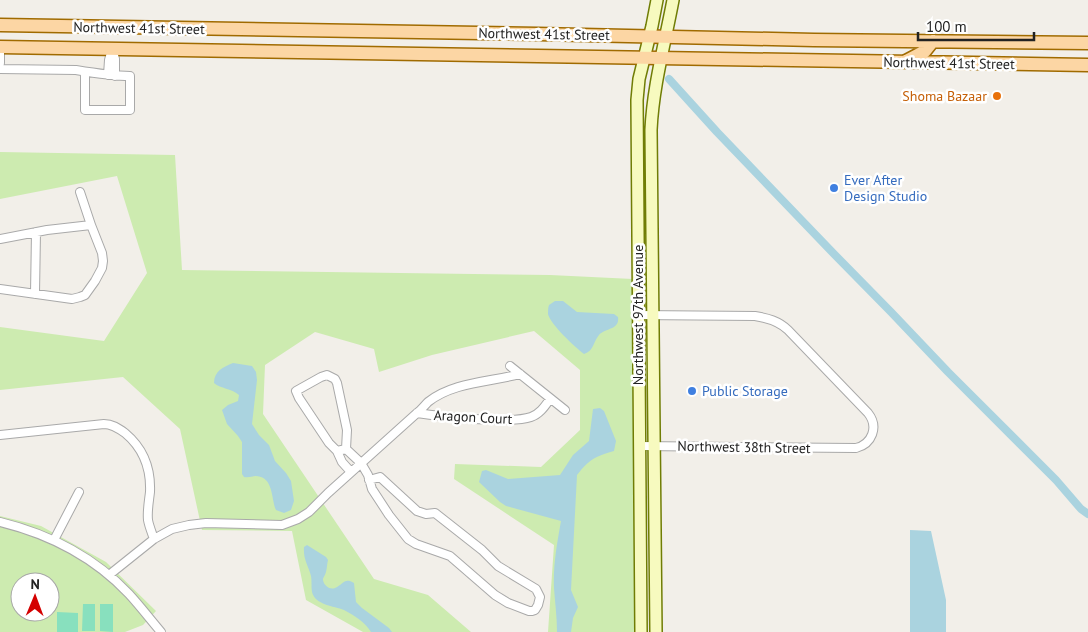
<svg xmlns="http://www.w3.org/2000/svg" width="1088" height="632" font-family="'PT Sans',sans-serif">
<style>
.grass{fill:#cdebb0;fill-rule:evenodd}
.pitch{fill:#88e0be}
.water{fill:#aad3df}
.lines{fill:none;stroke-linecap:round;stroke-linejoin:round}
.canal{stroke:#aad3df;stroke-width:8}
.street-casing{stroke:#a9a9a9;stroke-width:10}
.secondary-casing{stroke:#707d05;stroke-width:14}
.primary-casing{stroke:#a06b00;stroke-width:15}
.street{stroke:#fff;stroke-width:8}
.secondary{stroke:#f7fabf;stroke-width:11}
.primary{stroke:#fcd6a4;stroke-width:12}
.food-dot{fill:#e8710a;stroke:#fff;stroke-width:2}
.shop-dot{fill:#3f7fe0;stroke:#fff;stroke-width:2}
.labels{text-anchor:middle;stroke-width:5;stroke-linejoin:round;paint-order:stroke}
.street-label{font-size:14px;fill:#222;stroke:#fff}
.food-label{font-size:14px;fill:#c56008;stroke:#fff;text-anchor:end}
.shop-label{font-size:14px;fill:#366cbe;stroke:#fff;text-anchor:start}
</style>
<rect width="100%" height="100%" fill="#f2efe9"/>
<path class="grass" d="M0 152 175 155 182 270 550 275 633 279 635 632H548L554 545 454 479 455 464 541 467 580 430V370L534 331 432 355 379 372 374 349 315 332 265 365 263 414 374 579 428 595 471 632H363L306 600 292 531 202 530 180 429 123 377 0 390V327L104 341 147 273 117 176 0 199Z
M0 516 41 526 106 562 156 611 143 625 125 632H0ZM20 582H50V612H20Z"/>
<path class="pitch" d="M83 604H95V631H82Z
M100 604H113V632L100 631Z
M57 612 78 613V632H57Z"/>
<path class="water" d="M555 301H563L577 312 614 314 618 317C620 330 605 328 599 335 593 342 594 351 584 354 575 347 550 324 548 314 548 312 548 307 549 305Z
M233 363 252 366 256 372 257 380 252 424 259 435 269 445 275 461 286 473 291 481 294 501 291 510 284 513 276 510C271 499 274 477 256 476 252 476 249 478 244 477L242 474V442L238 436 227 424 222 410 228 405 238 401 239 395C231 388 221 389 214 383 214 371 223 367 233 363Z
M600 408 604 411 616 441 614 451C594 457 590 459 577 475L571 590 578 607 573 618 571 632H557C557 617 555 603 554 588 553 566 557 543 561 521L506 506 500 502 479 482 482 471 486 470 508 479 560 475 573 455 589 441 593 409Z
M910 530 931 531 946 600V632H910Z
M307 545 326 557 328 560C327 564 327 568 326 572 325 576 323 577 323 580 324 586 330 590 335 588 343 585 344 577 354 583L356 602 362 608 389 628 392 632H371C365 622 355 616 344 610 334 606 315 605 312 592 311 587 312 582 311 576 308 565 303 559 304 547Z"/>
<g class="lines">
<path class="canal" d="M669 79 717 132 835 255 891 312 948 372 1056 480 1081 509 1088 514"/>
<defs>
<path id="street" d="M112 49 115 59V76
M0 53V63
M0 69 76 70C94 73 112 76 130 76V110H85V72
M108 75 109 60 112 49
M80 192 91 225
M0 239 47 230 91 225 102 253 103 261 102 268 95 281 85 295 80 297 72 299 0 289
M35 294 36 232
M638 315 755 316C768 318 779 321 788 330L868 413C879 427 872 444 856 448L639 446
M510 366 565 410
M327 375 335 379 337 383 347 430 346 449 337 451 329 443 299 398 296 391 321 377Z
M417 413C446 417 475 420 503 420 512 420 522 420 531 417 540 414 545 406 550 399
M0 435 104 424C112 424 118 428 125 433 143 448 151 469 150 492 149 501 147 511 148 520 149 526 152 533 154 539
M346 449 361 463 368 475 372 489 389 515 408 539 416 544 450 556 495 595 508 603 529 611H532L535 610 538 605 540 597 536 589 498 566 482 550 435 513 426 514 417 511 380 477 369 480
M337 451 342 462 351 472
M0 522C49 534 94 557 129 594 140 606 150 619 161 632
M54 540 79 492
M109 575 154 539 172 529 189 525 206 523 282 525 298 519 309 512 328 493 417 413C421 410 424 406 428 402 453 382 490 382 520 374"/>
<path id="secondary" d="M641 632 637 100 639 79 652 26 657 0
M656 632 651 130C653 86 665 43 673 0"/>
<path id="primary" d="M0 25 538 34 814 40 1088 43
M0 47 1088 65
M906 61 925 51 933 41"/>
</defs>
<use href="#street" class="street-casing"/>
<use href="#secondary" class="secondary-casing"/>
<use href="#primary" class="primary-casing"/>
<use href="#street" class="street"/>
<use href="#secondary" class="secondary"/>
<use href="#primary" class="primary"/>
</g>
<circle class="food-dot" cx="997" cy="96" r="5"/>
<g class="shop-dot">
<circle cx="834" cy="188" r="5"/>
<circle cx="692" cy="391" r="5"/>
</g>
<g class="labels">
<g class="street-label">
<text transform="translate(139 28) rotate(1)" y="5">Northwest 41st Street</text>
<text transform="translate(544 34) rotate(1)" y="5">Northwest 41st Street</text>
<text transform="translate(949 63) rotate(1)" y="5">Northwest 41st Street</text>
<text transform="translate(638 315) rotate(-90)" y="5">Northwest 97th Avenue</text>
<text transform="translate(473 417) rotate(3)" y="5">Aragon Court</text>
<text transform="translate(744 447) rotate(1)" y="5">Northwest 38th Street</text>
</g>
<g class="food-label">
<text x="987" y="101">Shoma Bazaar</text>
</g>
<g class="shop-label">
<text x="844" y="185">Ever After<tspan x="844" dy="16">Design Studio</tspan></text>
<text x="702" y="396">Public Storage</text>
</g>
</g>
<g transform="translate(35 597) rotate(1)"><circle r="24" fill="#ffffff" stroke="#a7a7a7"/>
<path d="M0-4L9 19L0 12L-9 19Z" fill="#d40000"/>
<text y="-8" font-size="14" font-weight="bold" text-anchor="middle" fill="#222222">N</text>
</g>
<path d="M918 32v8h116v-8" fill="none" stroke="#222222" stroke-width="2.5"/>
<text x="926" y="32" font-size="15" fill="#222222" stroke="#ffffff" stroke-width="4" paint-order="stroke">100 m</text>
</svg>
